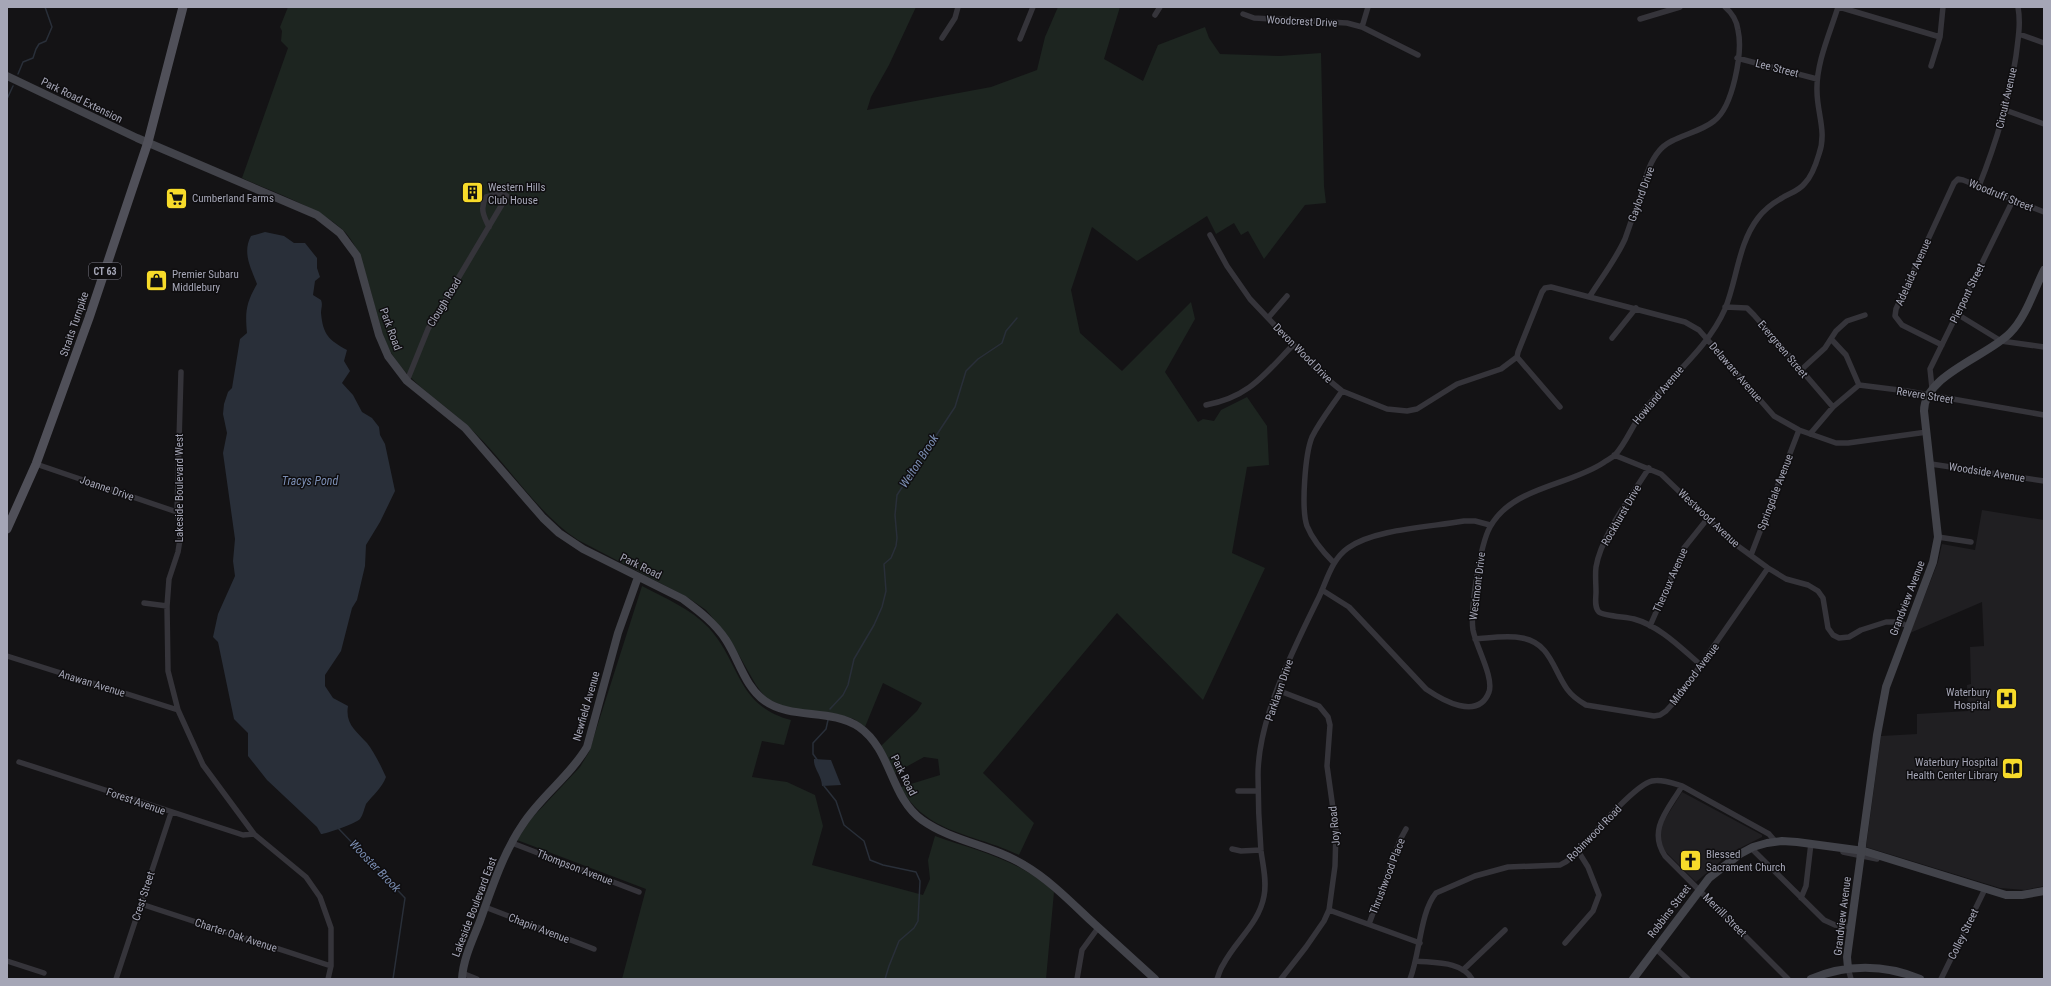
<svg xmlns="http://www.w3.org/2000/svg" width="2051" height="986" font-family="'Roboto Condensed',sans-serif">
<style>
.built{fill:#201f22}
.green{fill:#1d2520}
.water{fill:#292f39}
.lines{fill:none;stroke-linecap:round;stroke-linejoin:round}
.stream{stroke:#292f39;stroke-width:1.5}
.street{stroke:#35343a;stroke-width:5.5}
.secondary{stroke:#42434a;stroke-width:8}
.primary{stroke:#505059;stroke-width:9}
.secondary-bridge{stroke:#42434a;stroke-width:8}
.labels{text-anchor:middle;stroke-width:3;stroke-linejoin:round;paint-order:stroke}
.shield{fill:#0f0e10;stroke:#787884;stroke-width:1}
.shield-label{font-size:10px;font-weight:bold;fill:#a5a6b6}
.street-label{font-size:11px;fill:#a5a6b6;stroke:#0f0e10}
.poi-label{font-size:11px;fill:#a5a6b6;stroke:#0f0e10;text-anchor:start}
.water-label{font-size:12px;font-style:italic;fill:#7a8db2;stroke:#0f0e10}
</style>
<rect width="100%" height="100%" fill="#141315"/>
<path class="built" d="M1982 510 2044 520V886L2025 890 2000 888 1866 847 1881 736 1917 734V714L1968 711 1967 685 1971 684 1970 647 1984 646 1982 602 1910 633 1938 562 1942 544 1975 550Z
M1682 792 1762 835V837L1730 853 1696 882 1665 851 1660 843V827Z"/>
<path class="green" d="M288 7H916L889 65 871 97 867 110 991 87 1037 70 1045 37 1058 7H1120L1104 59 1143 81 1158 45 1205 27 1209 38 1220 54 1280 56 1321 53 1324 186 1326 203 1305 205 1264 259 1248 231 1241 235 1234 223 1216 234 1207 216 1137 261 1092 227 1071 290 1080 333 1122 371 1191 302 1195 319 1165 372 1198 422 1203 419 1214 421 1221 410 1247 397 1267 426 1269 465 1247 467 1232 553 1265 568 1203 700 1117 613 983 773 1034 823 1019 855C977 834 925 834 901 787L940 775 938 759 924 757 895 773 881 746 917 711 922 703 883 683 865 727 854 719 841 715 789 709 766 698 756 685 728 636 706 610 687 597 578 540C537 513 510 467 475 433 449 406 412 387 392 354 382 338 375 305 369 285 363 267 359 248 346 233 325 210 271 191 242 178L288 48 281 41 282 31 280 27Z
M642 586C665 598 691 609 709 628 741 664 737 706 791 720L784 745 762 741 752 777 787 782 815 795 823 826 812 865 923 895 930 879 928 860 935 836C977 851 1021 860 1054 892L1046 979H622L646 889 517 840 531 819 580 767 589 752Z"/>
<path class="water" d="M265 232 284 236 294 243H305L317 258V268L320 277 315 281 313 295 321 300C323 305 321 308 321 313 323 335 329 340 347 350L344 361 350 371 342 383 353 395 362 412 372 418 379 427 380 435 385 444 395 491 380 522 366 545 365 566 357 600 352 608 341 651 325 675V686L333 698 348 706C345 724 356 731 367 743 374 752 381 766 386 777 382 788 373 795 366 804 364 809 363 815 360 819 357 823 326 834 321 834L317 827 267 780 248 756V733L234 719 218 642 213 637 218 614 235 576 233 561 235 539 223 453 227 433 223 414 224 404 228 392 232 388 240 339 247 333C245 312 246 303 257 284 251 268 242 253 251 236Z
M814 759 831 760 841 785 822 786C822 776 813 768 814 759Z"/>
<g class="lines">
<path class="stream" d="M18 74 23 62 33 58 36 49 39 44 46 41 52 27 45 7
M7 99 13 86
M830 709 843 695 848 685 854 659 874 625 882 607 886 591 884 564 891 558 896 546 897 538 895 515 897 495 955 407 966 371 978 359 1002 343 1006 331 1017 318
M818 761 813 754V743L826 729 828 720
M824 786 836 801 844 825 864 841 870 860 883 865 916 872 920 881 918 921 914 928 899 941 889 966 885 979
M338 828 405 898 393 979"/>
<path class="street" d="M1839 7 1940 37
M1243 14 1254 18 1347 23 1362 27 1418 55
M1155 15 1160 7
M1640 19 1680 7
M1362 27 1368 7
M2019 34 2044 43
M942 38 955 18 958 7
M1020 39 1033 7
M1737 58 1817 79
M1931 66 1940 37 1943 7
M2005 110 2044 124
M1979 186C1996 143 2009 101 2016 56 2018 39 2021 24 2018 7
M1210 235 1227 266 1250 299 1320 373 1342 391 1387 409 1407 411 1417 409 1457 384 1501 369 1517 357
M1590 296C1602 277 1616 259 1625 239 1630 225 1635 210 1640 196 1645 181 1648 164 1659 151 1671 136 1698 134 1714 121 1733 107 1743 52 1738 30 1737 22 1732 13 1725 7
M1725 307 1747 308 1754 315 1833 407
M1957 314 2001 341 2044 347
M1268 318 1287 296
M1612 338 1636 308
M1832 340 1846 355 1859 385 1907 391 2044 415
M1942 345 1902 325 1895 316 1896 309 1954 183 1958 179 1963 180 2044 212
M1801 370 1825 348 1836 331 1847 321 1865 315
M181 372 177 512 181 533 178 552 169 579 167 606 168 671 178 710 203 765 254 834 306 877 320 897 331 928V966L328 979
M407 381 428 329 507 196 501 193 486 197C480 208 483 215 489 227
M1932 388 1930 369 2013 200
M1206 405C1249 397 1264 375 1293 345
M1560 407 1517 357 1518 352 1542 292 1545 288 1551 287 1685 322 1699 330 1774 416 1799 430 1836 443H1848L1927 432
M1810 434 1833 407 1859 385
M1614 455 1661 474 1731 541 1768 568 1786 579 1808 585 1818 591 1823 598 1828 628 1833 635 1839 638 1849 637 1861 630 1886 622H1898L1908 626
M36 464 177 512
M1931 464 2044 481
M1649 468C1632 495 1601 536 1596 567 1595 575 1596 584 1596 592 1596 598 1594 607 1599 612 1603 616 1627 617 1634 619 1660 626 1682 649 1702 666
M1938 537 1971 542
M1751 555 1799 430
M1334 563C1323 552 1313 541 1307 526 1301 509 1305 454 1312 437 1320 421 1332 406 1342 391
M1322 590 1349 607 1426 689C1442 700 1478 721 1489 692 1494 677 1476 647 1473 630 1470 610 1480 545 1490 527 1512 487 1568 486 1603 463 1607 460 1612 458 1615 455 1627 442 1633 423 1645 409 1671 376 1708 348 1725 309 1737 280 1738 244 1758 218 1764 210 1773 203 1782 198 1790 193 1799 191 1805 183 1812 176 1816 164 1819 154 1827 132 1817 113 1817 91 1816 63 1830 33 1838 7
M144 603 167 606
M1650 626 1684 548 1708 518
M1475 639C1490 638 1507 635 1522 638 1550 643 1553 669 1567 689 1572 696 1579 701 1586 705L1654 716 1660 715 1666 711 1677 699 1768 568
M7 656 178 710
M1277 690 1319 706 1328 717 1330 725 1327 766 1336 830 1335 866 1329 910 1324 921 1306 947 1281 979
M19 762 243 835 254 834
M1682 786C1669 809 1647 829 1665 856L1788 979
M1238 791H1258
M512 843 639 892
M1751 848 1824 920 1835 925 1851 927
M1232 849 1241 851 1261 850
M1843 852 1877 859
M1801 898 1806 886 1811 843
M141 904 331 966
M485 907 594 949
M1329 910 1420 943
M1369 924 1400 840 1406 829
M1565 943 1593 911 1599 895 1588 867 1578 851
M1655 948 1688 979
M7 961 44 973
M1416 961C1434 963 1462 961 1472 979
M1848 968 1851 979
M1463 970 1505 930
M462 973 477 979
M116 979 171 813
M1077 979 1082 950 1098 928
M1217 979C1219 974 1220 969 1223 965 1235 941 1259 924 1264 896 1267 881 1263 866 1261 851 1259 826 1258 800 1258 775 1258 718 1294 648 1319 597 1327 580 1332 559 1348 548 1374 529 1431 527 1464 521H1475L1490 525
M1410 979C1420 954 1420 912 1436 893L1475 876 1508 867 1560 865C1572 860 1579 850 1587 841 1598 828 1637 784 1652 781 1662 779 1672 783 1682 786L1769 834 1775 841
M1941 979 1985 889"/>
<path class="secondary" d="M7 76 137 138 317 215 340 233 357 256 379 335 388 356 407 381 465 428 543 518 559 533 583 549 683 599C699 611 715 623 726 640 739 660 745 687 765 701 792 720 831 708 859 727 892 750 890 797 922 820 953 842 992 845 1024 865 1048 879 1069 900 1089 919 1111 939 1133 959 1155 979
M1862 845 1877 735 1886 687 1933 562 1938 537 1924 411C1924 375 1988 356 2010 333 2026 317 2034 290 2044 270
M1848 968 1847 957 1861 854
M462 979C463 959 473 939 480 921 492 888 503 853 523 824 541 796 570 776 587 747L618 633 638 577
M1633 979 1709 878 1740 854 1753 847 1767 843 1782 841 1797 842 1864 851 2006 895H2022L2044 891
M1811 979C1845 964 1885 964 1920 979"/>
<path class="primary" d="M7 529 36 464 89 318 148 142 183 7"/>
<path class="secondary-bridge" d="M1861 854 1862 845"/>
</g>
<defs>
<symbol id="building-square" viewBox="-11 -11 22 22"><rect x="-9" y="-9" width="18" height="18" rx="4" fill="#f7db2a" stroke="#0f0e10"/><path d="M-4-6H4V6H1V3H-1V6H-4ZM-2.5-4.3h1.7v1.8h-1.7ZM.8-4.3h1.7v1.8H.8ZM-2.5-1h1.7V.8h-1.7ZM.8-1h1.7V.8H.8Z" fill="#111"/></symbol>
<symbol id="supermarket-square" viewBox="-11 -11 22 22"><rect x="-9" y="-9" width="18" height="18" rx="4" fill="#f7db2a" stroke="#0f0e10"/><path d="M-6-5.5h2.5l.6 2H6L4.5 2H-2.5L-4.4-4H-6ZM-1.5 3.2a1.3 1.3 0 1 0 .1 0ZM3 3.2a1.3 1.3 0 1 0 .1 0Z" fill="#111"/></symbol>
<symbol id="shop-square" viewBox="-11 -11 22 22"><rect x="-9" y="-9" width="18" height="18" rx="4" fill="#f7db2a" stroke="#0f0e10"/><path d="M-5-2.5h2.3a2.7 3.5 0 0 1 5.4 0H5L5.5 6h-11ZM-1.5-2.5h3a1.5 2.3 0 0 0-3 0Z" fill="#111"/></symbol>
<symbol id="hospital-square" viewBox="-11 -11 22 22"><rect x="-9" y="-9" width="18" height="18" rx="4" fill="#f7db2a" stroke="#0f0e10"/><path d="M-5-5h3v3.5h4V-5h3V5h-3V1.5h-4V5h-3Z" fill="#111"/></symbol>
<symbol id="library-square" viewBox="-11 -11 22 22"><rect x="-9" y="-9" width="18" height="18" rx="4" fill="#f7db2a" stroke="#0f0e10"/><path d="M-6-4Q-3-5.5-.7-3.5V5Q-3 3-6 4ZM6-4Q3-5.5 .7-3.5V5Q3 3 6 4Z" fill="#111"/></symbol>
<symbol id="church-square" viewBox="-11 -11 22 22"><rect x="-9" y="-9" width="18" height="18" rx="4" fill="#f7db2a" stroke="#0f0e10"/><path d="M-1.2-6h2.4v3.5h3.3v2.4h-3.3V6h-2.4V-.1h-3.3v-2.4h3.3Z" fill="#111"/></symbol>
</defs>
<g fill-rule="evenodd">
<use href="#building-square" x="460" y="180" width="25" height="25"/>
<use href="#supermarket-square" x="164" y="186" width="25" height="25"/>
<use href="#shop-square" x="144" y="268" width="25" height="25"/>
<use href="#hospital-square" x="1994" y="686" width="25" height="25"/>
<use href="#library-square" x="2000" y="756" width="25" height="25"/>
<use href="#church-square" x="1678" y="848" width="25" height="25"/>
</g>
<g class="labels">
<rect class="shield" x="89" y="263" width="32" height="16" rx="3"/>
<g class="shield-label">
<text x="105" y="275">CT 63</text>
</g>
<g class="street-label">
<text transform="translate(1302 21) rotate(3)" y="4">Woodcrest Drive</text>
<text transform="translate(1777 68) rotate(14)" y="4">Lee Street</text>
<text transform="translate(2006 98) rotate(-77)" y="4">Circuit Avenue</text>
<text transform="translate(82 100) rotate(26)" y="4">Park Road Extension</text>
<text transform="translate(1641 194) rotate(-70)" y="4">Gaylord Drive</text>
<text transform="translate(2001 195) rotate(22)" y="4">Woodruff Street</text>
<text transform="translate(1913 272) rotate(-66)" y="4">Adelaide Avenue</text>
<text transform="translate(1967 293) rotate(-64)" y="4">Pierpont Street</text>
<text transform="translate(444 302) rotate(-59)" y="4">Clough Road</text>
<text transform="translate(74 324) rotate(-71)" y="4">Straits Turnpike</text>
<text transform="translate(391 329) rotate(70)" y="4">Park Road</text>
<text transform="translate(1783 349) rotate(50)" y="4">Evergreen Street</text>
<text transform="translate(1303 353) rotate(45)" y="4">Devon Wood Drive</text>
<text transform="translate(1736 372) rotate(49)" y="4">Delaware Avenue</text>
<text transform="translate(1658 395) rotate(-50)" y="4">Howland Avenue</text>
<text transform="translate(1925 395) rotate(9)" y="4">Revere Street</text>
<text transform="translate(1987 472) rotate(9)" y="4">Woodside Avenue</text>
<text transform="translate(107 488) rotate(19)" y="4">Joanne Drive</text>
<text transform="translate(179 488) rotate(-90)" y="4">Lakeside Boulevard West</text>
<text transform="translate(1775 492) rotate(-69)" y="4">Springdale Avenue</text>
<text transform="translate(1621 515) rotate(-60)" y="4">Rockhurst Drive</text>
<text transform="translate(1709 518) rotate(43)" y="4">Westwood Avenue</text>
<text transform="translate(641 566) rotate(26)" y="4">Park Road</text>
<text transform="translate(1670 580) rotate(-66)" y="4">Theroux Avenue</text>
<text transform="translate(1477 586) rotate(-83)" y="4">Westmont Drive</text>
<text transform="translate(1907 598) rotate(-69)" y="4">Grandview Avenue</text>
<text transform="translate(1694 674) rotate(-53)" y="4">Midwood Avenue</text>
<text transform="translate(92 683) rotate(17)" y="4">Anawan Avenue</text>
<text transform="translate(1279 690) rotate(-71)" y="4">Parklawn Drive</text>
<text transform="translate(586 706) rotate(-74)" y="4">Newfield Avenue</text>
<text transform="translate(904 775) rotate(63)" y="4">Park Road</text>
<text transform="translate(136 801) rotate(19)" y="4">Forest Avenue</text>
<text transform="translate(1334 826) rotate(-95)" y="4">Joy Road</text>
<text transform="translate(1594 833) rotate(-46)" y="4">Robinwood Road</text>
<text transform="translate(575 867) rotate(21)" y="4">Thompson Avenue</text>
<text transform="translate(1387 876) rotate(-69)" y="4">Thrushwood Place</text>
<text transform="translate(143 896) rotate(-72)" y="4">Crest Street</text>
<text transform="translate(474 907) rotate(-69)" y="4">Lakeside Boulevard East</text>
<text transform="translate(1669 911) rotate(-53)" y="4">Robbins Street</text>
<text transform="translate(1725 915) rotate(45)" y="4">Merrill Street</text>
<text transform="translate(1842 916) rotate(-83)" y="4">Grandview Avenue</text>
<text transform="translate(539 928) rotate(21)" y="4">Chapin Avenue</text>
<text transform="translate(1963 934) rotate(-64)" y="4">Colley Street</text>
<text transform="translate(236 935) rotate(18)" y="4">Charter Oak Avenue</text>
</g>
<g class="poi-label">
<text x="488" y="191">Western Hills<tspan x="488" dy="13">Club House</tspan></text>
<text x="192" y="202">Cumberland Farms</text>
<text x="172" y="278">Premier Subaru<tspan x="172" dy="13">Middlebury</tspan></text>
<text x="1990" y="696" text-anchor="end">Waterbury<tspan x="1990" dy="13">Hospital</tspan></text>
<text x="1998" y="766" text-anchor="end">Waterbury Hospital<tspan x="1998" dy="13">Health Center Library</tspan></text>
<text x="1706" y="858">Blessed<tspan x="1706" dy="13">Sacrament Church</tspan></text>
</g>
<g class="water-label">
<text transform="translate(919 461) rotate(-57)" y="4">Welton Brook</text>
<text x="310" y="485">Tracys Pond</text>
<text transform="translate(375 866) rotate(46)" y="4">Wooster Brook</text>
</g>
</g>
<rect width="2051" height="986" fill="none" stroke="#a5a6b6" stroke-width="16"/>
</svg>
